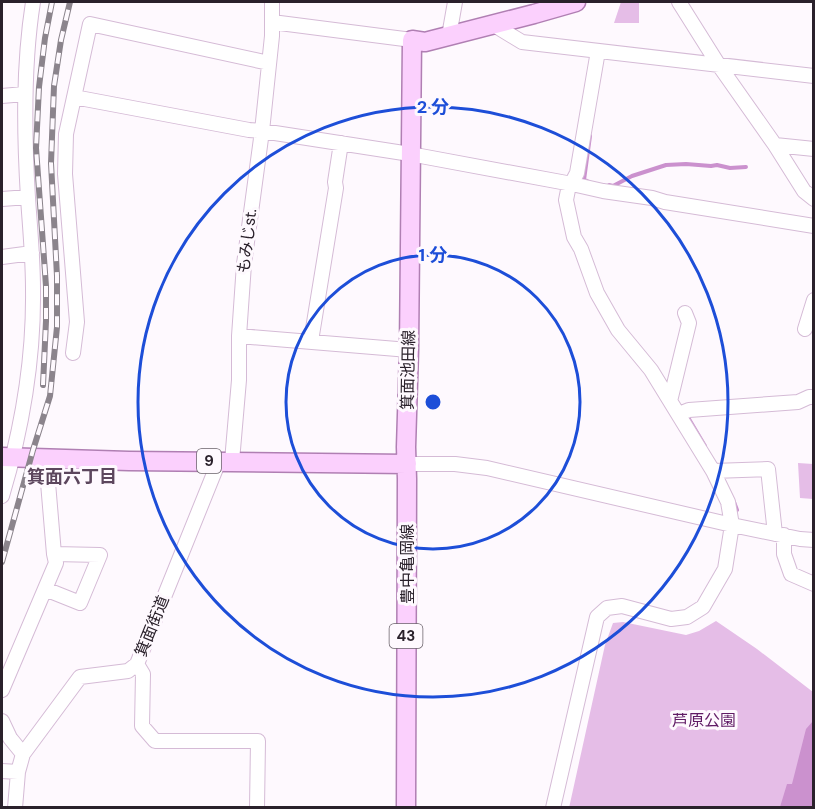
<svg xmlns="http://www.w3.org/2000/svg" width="815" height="809" font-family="'DM Sans','Noto Sans JP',sans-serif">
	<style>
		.green { fill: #e5bde7 }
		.water { fill: #cb91ce }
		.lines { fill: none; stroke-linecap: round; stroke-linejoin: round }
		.stream { stroke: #cb91ce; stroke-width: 4 }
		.minor-casing { stroke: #d5bbd6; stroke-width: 16 }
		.major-casing { stroke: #b07fb3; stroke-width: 21 }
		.minor { stroke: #fff; stroke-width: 14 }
		.major { stroke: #fbd0fd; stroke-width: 18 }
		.rail-casing { stroke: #8b848c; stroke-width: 6 }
		.rail { stroke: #fef9fe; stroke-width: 4; stroke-dasharray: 11; stroke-linecap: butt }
		.ring { fill: none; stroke: #1d4ed8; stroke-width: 3 }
		.labels { text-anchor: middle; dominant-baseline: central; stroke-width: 6; stroke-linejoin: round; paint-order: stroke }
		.shield { fill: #fef9fe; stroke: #6a626a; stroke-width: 1.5 }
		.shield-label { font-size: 15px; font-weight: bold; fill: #2a212b }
		.street-label { font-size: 16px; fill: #2a212b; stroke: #fef9fe }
		.park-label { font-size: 16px; fill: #601b65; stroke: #fef9fe }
		.neighbourhood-label { font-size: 18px; font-weight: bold; fill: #5c465d; stroke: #fef9fe }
		.centre { fill: #1d4ed8; stroke: #fef9fe; stroke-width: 3 }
		.ring-label { font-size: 18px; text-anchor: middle; font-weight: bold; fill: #1d4ed8; stroke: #fef9fe; stroke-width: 6; stroke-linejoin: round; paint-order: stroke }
	</style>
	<rect width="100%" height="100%" fill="#fef9fe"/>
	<path class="green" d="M 621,2 L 639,2 L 639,23 L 614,23 Z
		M 798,463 L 813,464 L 813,499 L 800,498 Z
		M 716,621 L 757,649 L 813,692 L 813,807 L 569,808 L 605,645 L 613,623 L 623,622 L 686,635 L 699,631 Z"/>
	<path class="water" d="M 813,721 L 813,807 L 780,807 L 787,784 L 792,784 L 806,729 Z"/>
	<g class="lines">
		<path class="stream" d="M 587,181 L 584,180 L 590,136
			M 609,185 L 613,186 L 632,176 L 666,165 L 686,164 L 711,166 L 717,165 L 730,168 L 746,167
			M 689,419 L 705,446
			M 734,502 L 737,510"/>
		<defs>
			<path id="minor" d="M 679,2 L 718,64 L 775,145 L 804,191 L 814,199
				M 272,22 L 412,40
				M 494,25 L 522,42 L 814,76
				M 449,36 L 455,2
				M 598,51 L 577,173 L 568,190 L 566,200 L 574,237 L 581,249 L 597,293 L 618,330 L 651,370 L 713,471 L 728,502 L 732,525 L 800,539 L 814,540
				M 2,96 L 24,94
				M 74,97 L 249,130 L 262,131 L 410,154 L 572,184 L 603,191 L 652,198 L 665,202 L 814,226
				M 775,145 L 814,149
				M 2,199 L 28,197
				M 2,257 L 32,253
				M 805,329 L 814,300
				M 239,336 L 409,350
				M 311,341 L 336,188 L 335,182 L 341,143
				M 73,353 L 77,322 L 65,174 L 66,134 L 90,24 L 269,63
				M 670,401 L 689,323 L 685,313
				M 679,414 L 689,410 L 798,402 L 809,397 L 814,397
				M 232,461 L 239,380 L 239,336 L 244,264 L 262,131 L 272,36 L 272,2
				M 407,464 L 455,464 L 487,468 L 732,525 L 725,569 L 703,607 L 687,617 L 671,619 L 622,606 L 607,608 L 597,617 L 553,808
				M 713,471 L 768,469 L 775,534
				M 2,496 C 22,429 34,359 33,289 C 33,258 30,228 28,198 C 24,132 23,66 33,2
				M 784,535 L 784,554 L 791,574 L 814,584
				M 45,589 L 80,603 L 100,555 L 54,554
				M 137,664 L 143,674 L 142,726 L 155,741 L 258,741 L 257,808
				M 2,690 L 56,563 L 54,554 L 46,459
				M 2,721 L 10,738 L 23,754
				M 2,771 L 18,772
				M 15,808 L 18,772 L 23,754 L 80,677 L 128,671 L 137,664 L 219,461"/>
			<path id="major" d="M 2,457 L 129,461 L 407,464
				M 406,808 L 407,479 L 406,447 L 409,350 L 412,40 L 425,42 L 534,14 L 576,2"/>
		</defs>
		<use href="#minor" class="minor-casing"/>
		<use href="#major" class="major-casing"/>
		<use href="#minor" class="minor"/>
		<use href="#major" class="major"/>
		<defs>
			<path id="rail" d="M 43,385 L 46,321 L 46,286 L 36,148 L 39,87 L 45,38 L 52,2
				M 2,562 L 33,450 L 50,396 L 57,327 L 57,276 L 51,163 L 54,86 L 61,40 L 70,2"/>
		</defs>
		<use href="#rail" class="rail-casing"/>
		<use href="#rail" class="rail"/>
	</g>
	<g class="ring">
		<circle cx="433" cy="402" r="147"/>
		<circle cx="433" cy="402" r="295"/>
	</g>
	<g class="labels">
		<g class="shield">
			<rect x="197" y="449" width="24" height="24" rx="4.5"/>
			<rect x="389.5" y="624" width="33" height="24" rx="4.5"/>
		</g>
		<g class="shield-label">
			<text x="209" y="461">9</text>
			<text x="406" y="636">43</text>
		</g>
		<g class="street-label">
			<text transform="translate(247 241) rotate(-83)">もみじst.</text>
			<text transform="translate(408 370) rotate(-89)">箕面池田線</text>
			<text transform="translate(407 564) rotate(-90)">豊中亀岡線</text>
			<text transform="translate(152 626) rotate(-68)">箕面街道</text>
		</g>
		<g class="park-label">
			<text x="704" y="720">芦原公園</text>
		</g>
		<g class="neighbourhood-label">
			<text x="72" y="477">箕面六丁目</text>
		</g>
	</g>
	<circle cx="433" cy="402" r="9" class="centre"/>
	<g class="ring-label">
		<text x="433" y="113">2 分</text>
		<text x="433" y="261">1 分</text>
	</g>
	<rect width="815" height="809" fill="none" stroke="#2a212b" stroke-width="6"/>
</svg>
